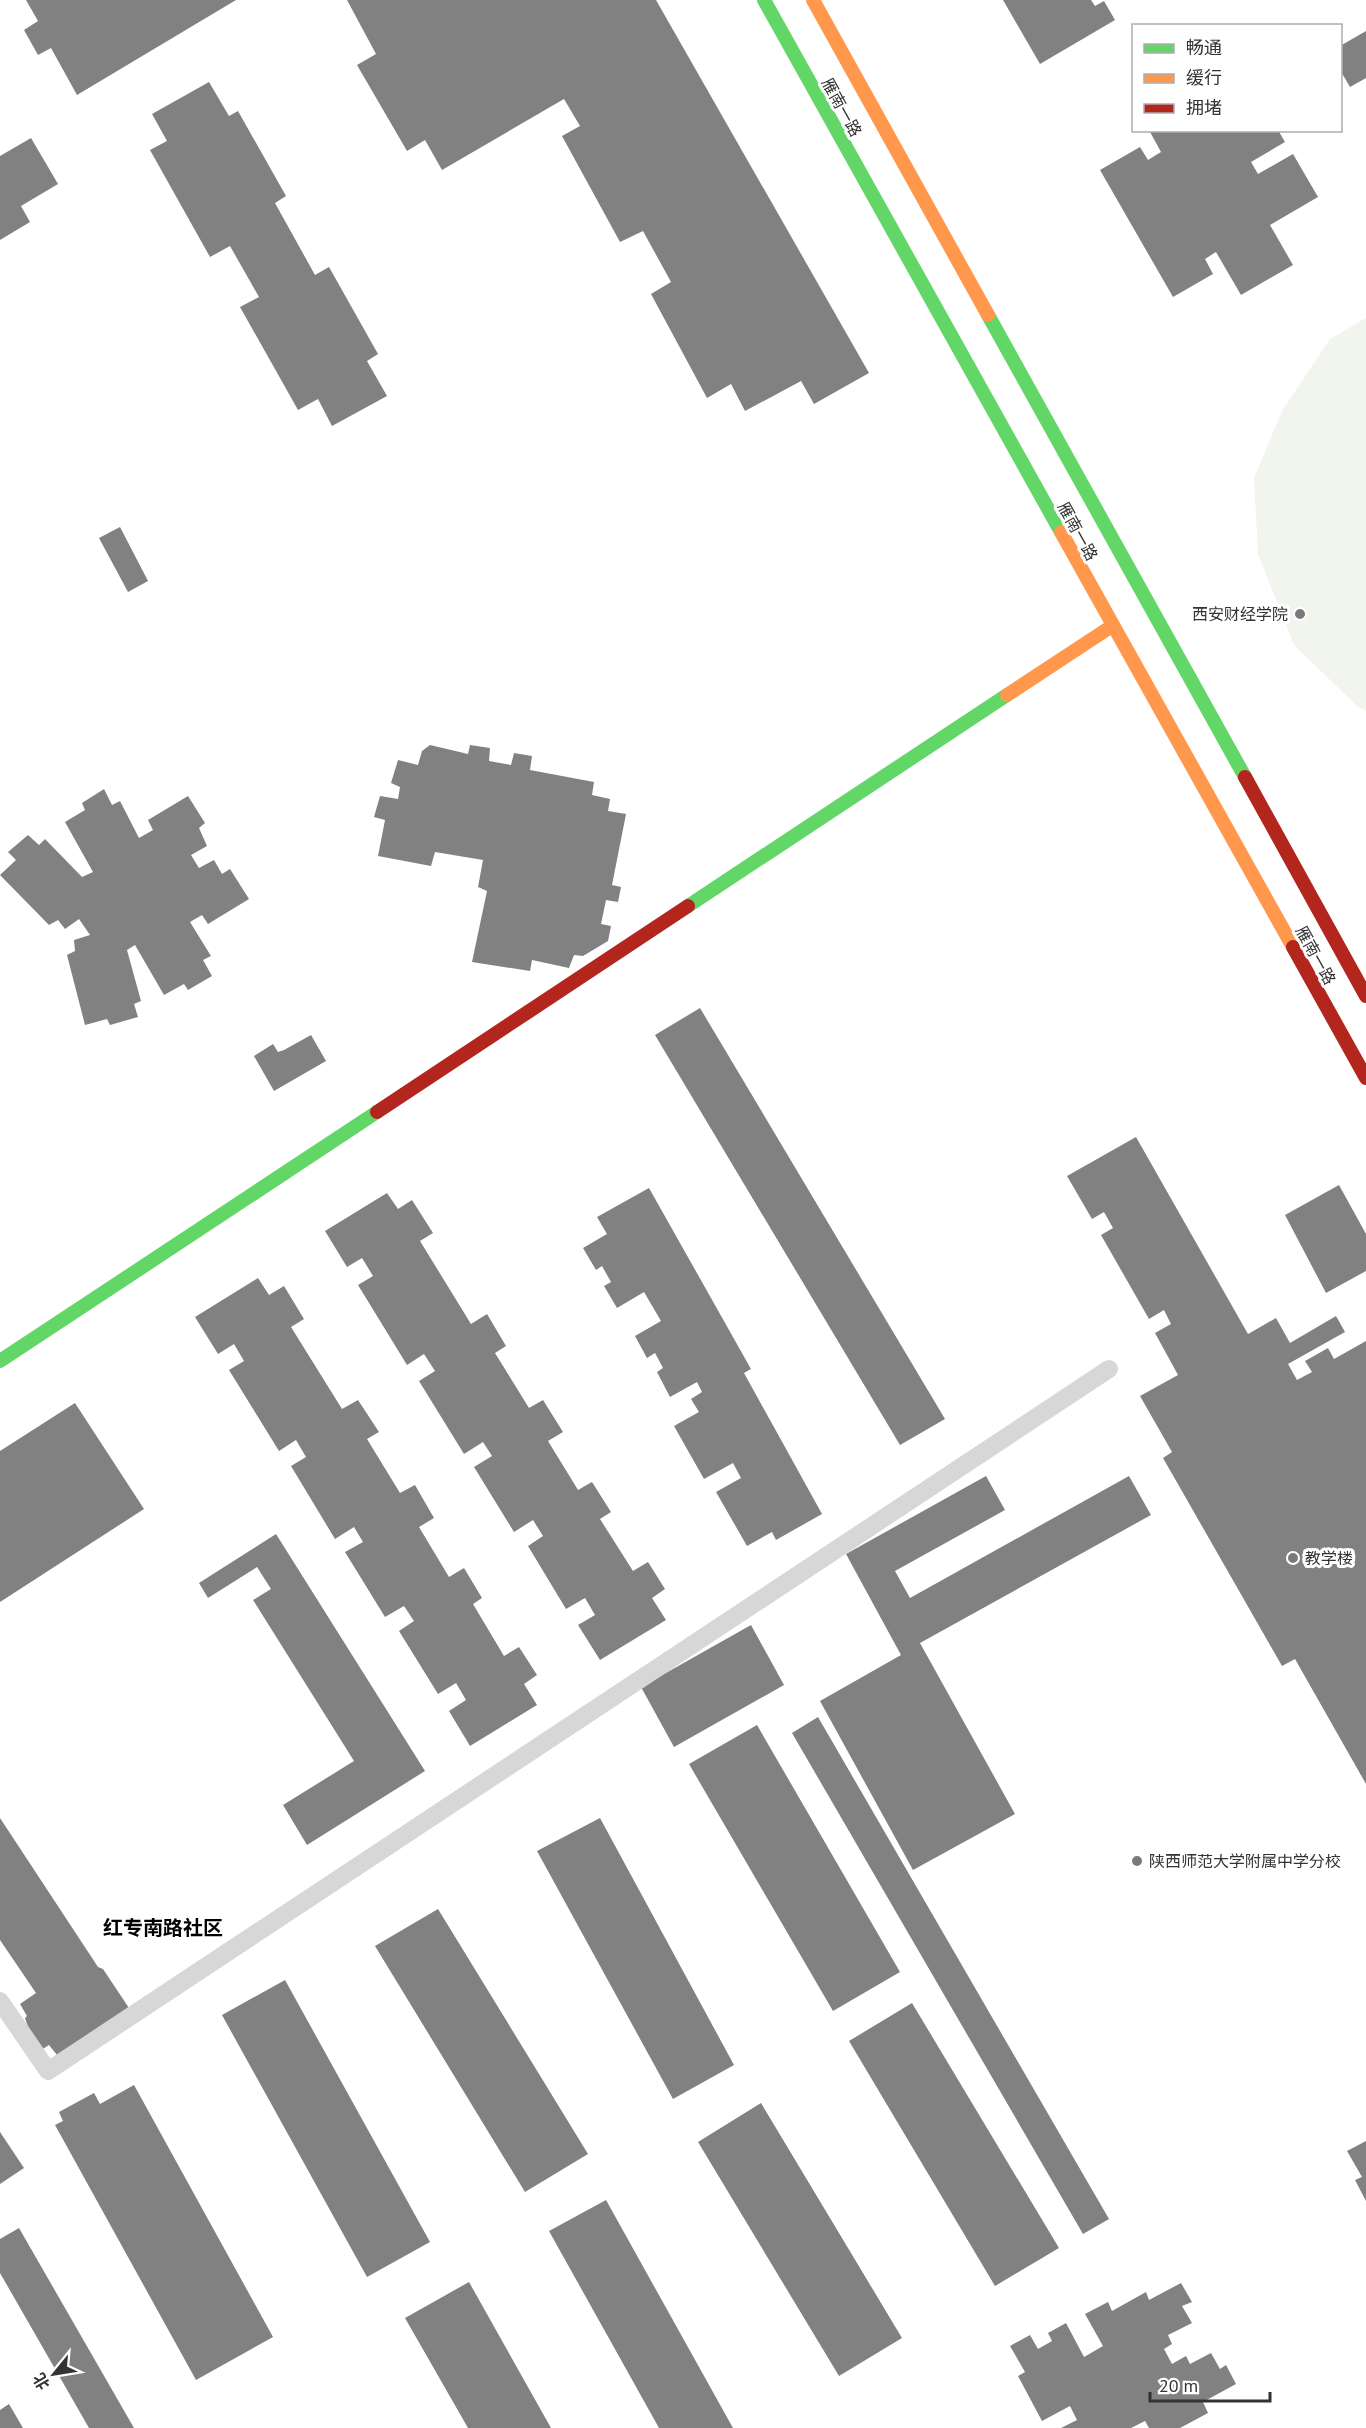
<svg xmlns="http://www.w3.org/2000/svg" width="1366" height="2428" font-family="'PT Sans','Noto Sans SC',sans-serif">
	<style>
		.green { fill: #f1f5ed }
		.building { fill: #818181 }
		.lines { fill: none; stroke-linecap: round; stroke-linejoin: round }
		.lane { stroke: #d7d7d7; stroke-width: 18 }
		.fast { stroke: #63d668; stroke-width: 14 }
		.slow { stroke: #ff974d; stroke-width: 14 }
		.jam { stroke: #b3261e; stroke-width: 14 }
		.poi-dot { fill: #7a7a7a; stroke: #fff; stroke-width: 2 }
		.labels { text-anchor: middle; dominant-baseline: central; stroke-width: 6; stroke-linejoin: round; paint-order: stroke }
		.street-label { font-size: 16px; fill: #333; stroke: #fff }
		.poi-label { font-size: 16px; fill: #333; stroke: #fff; text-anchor: start }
		.quarter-label { font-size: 20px; font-weight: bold; fill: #000; stroke: #fff }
	</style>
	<rect width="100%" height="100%" fill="#fff"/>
	<path class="green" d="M 1366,318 L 1366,711 L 1358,707 L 1294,645 L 1258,554 L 1254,478 L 1282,411 L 1330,339 Z"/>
	<path class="building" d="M 26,0 L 236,0 L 77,95 L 51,48 L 38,55 L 24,30 L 38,21 Z
		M 347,0 L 656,0 L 869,373 L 814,404 L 801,381 L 745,411 L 731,384 L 707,398 L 651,294 L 671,282 L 643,231 L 620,242 L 562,136 L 580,126 L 564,99 L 442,170 L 425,140 L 407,151 L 357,65 L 376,54 Z
		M 1003,0 L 1091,0 L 1095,6 L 1104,1 L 1115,20 L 1040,64 Z
		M 1366,31 L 1366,78 L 1350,87 L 1340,70 L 1340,46 Z
		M 209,82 L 229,116 L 238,111 L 286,196 L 275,203 L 315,275 L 329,267 L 378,354 L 367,361 L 387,396 L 332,426 L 318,399 L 298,410 L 240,307 L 259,297 L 230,246 L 210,257 L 150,150 L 167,141 L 152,114 Z
		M 1149,130 L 1278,130 L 1285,142 L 1251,162 L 1258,174 L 1293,154 L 1318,197 L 1270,225 L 1293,265 L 1241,295 L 1216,252 L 1205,259 L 1213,274 L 1173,297 L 1100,170 L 1140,147 L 1148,160 L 1161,152 Z
		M 31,138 L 58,184 L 21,206 L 30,222 L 0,240 L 0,156 Z
		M 120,527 L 148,581 L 128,592 L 99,538 Z
		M 430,745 L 468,754 L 470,745 L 490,748 L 489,761 L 511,765 L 514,753 L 532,756 L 530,770 L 594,782 L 592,795 L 610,799 L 608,811 L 626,814 L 612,885 L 621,887 L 618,902 L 606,900 L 601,924 L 611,926 L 608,941 L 583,956 L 574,955 L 569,968 L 532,960 L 530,971 L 472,962 L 487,891 L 478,887 L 483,860 L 435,852 L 431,866 L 378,856 L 385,820 L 374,817 L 380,796 L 398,799 L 400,787 L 391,783 L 398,760 L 418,765 L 422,751 Z
		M 104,789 L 112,805 L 120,801 L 139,838 L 153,830 L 148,820 L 188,796 L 205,823 L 199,828 L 207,846 L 191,855 L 199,868 L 214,860 L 222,874 L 230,869 L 249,899 L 208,924 L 202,915 L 190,922 L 211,956 L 203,960 L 212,976 L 188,990 L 184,984 L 164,995 L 135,945 L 127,950 L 141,1001 L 134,1004 L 138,1017 L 110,1025 L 107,1019 L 85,1025 L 67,955 L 75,951 L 74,940 L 90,935 L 79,919 L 65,929 L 58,920 L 49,925 L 0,875 L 16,860 L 8,852 L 28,835 L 39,845 L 45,839 L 82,877 L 93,872 L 65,822 L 85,810 L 82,803 Z
		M 700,1008 L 945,1419 L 900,1445 L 655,1035 Z
		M 311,1035 L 326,1061 L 274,1091 L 254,1056 L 273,1044 L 278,1052 L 284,1050 Z
		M 1136,1137 L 1248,1334 L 1276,1318 L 1290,1343 L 1336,1316 L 1345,1332 L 1288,1364 L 1297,1380 L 1312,1372 L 1305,1361 L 1328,1348 L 1334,1359 L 1366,1341 L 1366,1784 L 1295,1659 L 1282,1666 L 1163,1458 L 1172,1452 L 1140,1396 L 1178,1375 L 1155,1333 L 1171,1324 L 1164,1310 L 1149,1319 L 1101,1235 L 1113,1228 L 1104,1212 L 1092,1219 L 1067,1176 Z
		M 1339,1185 L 1366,1234 L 1366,1271 L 1326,1293 L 1285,1215 Z
		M 649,1188 L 751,1369 L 744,1373 L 822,1514 L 776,1540 L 772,1532 L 747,1546 L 716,1492 L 741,1478 L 733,1463 L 704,1479 L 674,1426 L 699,1412 L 691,1399 L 702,1392 L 697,1382 L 670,1397 L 657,1372 L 663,1368 L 655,1353 L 647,1358 L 635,1336 L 661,1321 L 644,1292 L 617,1308 L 604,1286 L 611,1282 L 602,1266 L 596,1270 L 583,1248 L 607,1234 L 597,1217 Z
		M 387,1193 L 398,1209 L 412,1200 L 433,1233 L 420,1241 L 471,1324 L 487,1314 L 506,1346 L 495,1353 L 529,1408 L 543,1400 L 563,1432 L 548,1441 L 578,1490 L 592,1482 L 611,1512 L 600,1519 L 633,1571 L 648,1562 L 665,1589 L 652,1598 L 666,1620 L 600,1660 L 578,1625 L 595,1615 L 585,1598 L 566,1609 L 528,1546 L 543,1536 L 533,1520 L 514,1532 L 474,1467 L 492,1456 L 483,1442 L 464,1454 L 419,1381 L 435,1371 L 424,1354 L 407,1365 L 358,1285 L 373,1276 L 362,1258 L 347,1267 L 325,1231 Z
		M 258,1278 L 269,1295 L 284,1286 L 304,1319 L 291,1327 L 342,1409 L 358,1400 L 379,1432 L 367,1439 L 400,1493 L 415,1485 L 434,1518 L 419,1527 L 449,1577 L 464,1568 L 482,1598 L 473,1604 L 504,1656 L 519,1647 L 537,1675 L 524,1684 L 537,1705 L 470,1746 L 449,1711 L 466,1700 L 456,1683 L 438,1694 L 399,1631 L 414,1621 L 404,1606 L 385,1617 L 345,1552 L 363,1542 L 354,1527 L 335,1539 L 291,1466 L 306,1457 L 296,1440 L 279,1451 L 229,1370 L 244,1361 L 234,1344 L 218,1354 L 195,1317 Z
		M 75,1403 L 144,1509 L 0,1602 L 0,1451 Z
		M 986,1476 L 1005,1510 L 895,1571 L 910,1598 L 1129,1476 L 1151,1515 L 920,1643 L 1015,1814 L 913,1870 L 820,1701 L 901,1655 L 846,1554 Z
		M 276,1534 L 425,1771 L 307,1845 L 283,1805 L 354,1761 L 253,1600 L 271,1589 L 257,1567 L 208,1598 L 199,1583 Z
		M 751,1625 L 784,1685 L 674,1747 L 641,1687 Z
		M 818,1717 L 1109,2219 L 1083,2234 L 792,1733 Z
		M 757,1725 L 900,1972 L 833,2011 L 689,1764 Z
		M 0,1818 L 98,1967 L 103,1969 L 129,2008 L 57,2055 L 49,2045 L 38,2052 L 36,2050 L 25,2018 L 27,2016 L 20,2004 L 36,1993 L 0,1940 Z
		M 600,1818 L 734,2065 L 673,2099 L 537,1851 Z
		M 438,1909 L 588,2154 L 525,2192 L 375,1946 Z
		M 285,1980 L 430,2242 L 367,2277 L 222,2015 Z
		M 912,2003 L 1059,2248 L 995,2286 L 849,2041 Z
		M 134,2085 L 273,2337 L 196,2380 L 55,2125 L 63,2121 L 59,2112 L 94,2093 L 100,2104 Z
		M 761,2103 L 902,2338 L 839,2376 L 698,2142 Z
		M 0,2132 L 24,2168 L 0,2184 Z
		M 1366,2141 L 1366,2201 L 1355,2180 L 1362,2177 L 1347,2151 Z
		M 606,2200 L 733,2428 L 659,2428 L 549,2231 Z
		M 19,2228 L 134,2428 L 89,2428 L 0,2273 L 0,2239 Z
		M 469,2282 L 551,2428 L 468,2428 L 405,2318 Z
		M 1181,2283 L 1192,2302 L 1182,2306 L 1192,2323 L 1168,2335 L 1172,2344 L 1164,2349 L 1172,2364 L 1186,2356 L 1190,2364 L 1211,2353 L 1220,2369 L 1226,2365 L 1236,2384 L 1203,2402 L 1208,2413 L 1180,2428 L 1149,2428 L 1145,2421 L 1131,2428 L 1061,2428 L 1077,2420 L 1070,2406 L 1042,2421 L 1018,2376 L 1025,2372 L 1010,2346 L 1030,2335 L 1038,2349 L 1052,2341 L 1048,2333 L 1066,2323 L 1084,2357 L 1103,2346 L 1085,2314 L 1108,2302 L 1112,2311 L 1146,2292 L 1149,2300 Z
		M 9,2404 L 23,2428 L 0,2428 L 0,2410 Z"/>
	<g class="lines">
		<path class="lane" d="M 0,2001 L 48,2071 L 1109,1369"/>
		<path class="fast" d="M 764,0 L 1061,532
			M 988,315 L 1245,777
			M 688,906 L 1007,695
			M 0,1361 L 377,1112"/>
		<path class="slow" d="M 813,0 L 988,315
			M 1061,532 L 1293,947
			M 1007,695 L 1112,626"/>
		<path class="jam" d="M 1245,777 L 1366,996
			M 1293,947 L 1366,1078
			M 377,1112 L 688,906"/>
	</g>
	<g class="poi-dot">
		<circle cx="1300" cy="614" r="6"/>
		<circle cx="1293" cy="1558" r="6"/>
		<circle cx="1137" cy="1861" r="6"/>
	</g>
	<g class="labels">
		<g class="street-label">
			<text transform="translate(842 107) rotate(61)">雁南一路</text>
			<text transform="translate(1078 531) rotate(61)">雁南一路</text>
			<text transform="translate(1316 955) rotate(61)">雁南一路</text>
		</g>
		<g class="poi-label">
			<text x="1288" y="614" text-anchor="end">西安财经学院</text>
			<text x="1305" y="1558">教学楼</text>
			<text x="1149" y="1861">陕西师范大学附属中学分校</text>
		</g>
		<g class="quarter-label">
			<text x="163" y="1928">红专南路社区</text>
		</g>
	</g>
	<rect x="1132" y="24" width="210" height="108" fill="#ffffff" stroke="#adadad" stroke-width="1.5"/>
	<rect x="1144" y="44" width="30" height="9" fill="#63d668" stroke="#adadad" stroke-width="1.5"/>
	<text x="1186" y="54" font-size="18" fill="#333333">畅通</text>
	<rect x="1144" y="74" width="30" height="9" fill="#ff974d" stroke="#adadad" stroke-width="1.5"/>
	<text x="1186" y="84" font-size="18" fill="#333333">缓行</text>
	<rect x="1144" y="104" width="30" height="9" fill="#b3261e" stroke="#adadad" stroke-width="1.5"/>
	<text x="1186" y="114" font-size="18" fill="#333333">拥堵</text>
	<g transform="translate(54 2374) rotate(240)" stroke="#ffffff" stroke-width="4.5" paint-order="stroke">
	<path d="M0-4.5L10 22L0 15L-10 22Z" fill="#333333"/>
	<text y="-9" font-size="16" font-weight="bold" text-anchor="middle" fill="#333333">北</text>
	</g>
	<path d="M1150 2392v9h120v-9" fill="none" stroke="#333333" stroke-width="3"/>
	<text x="1159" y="2392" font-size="18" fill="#333333" stroke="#ffffff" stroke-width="4.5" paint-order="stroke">20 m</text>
</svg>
